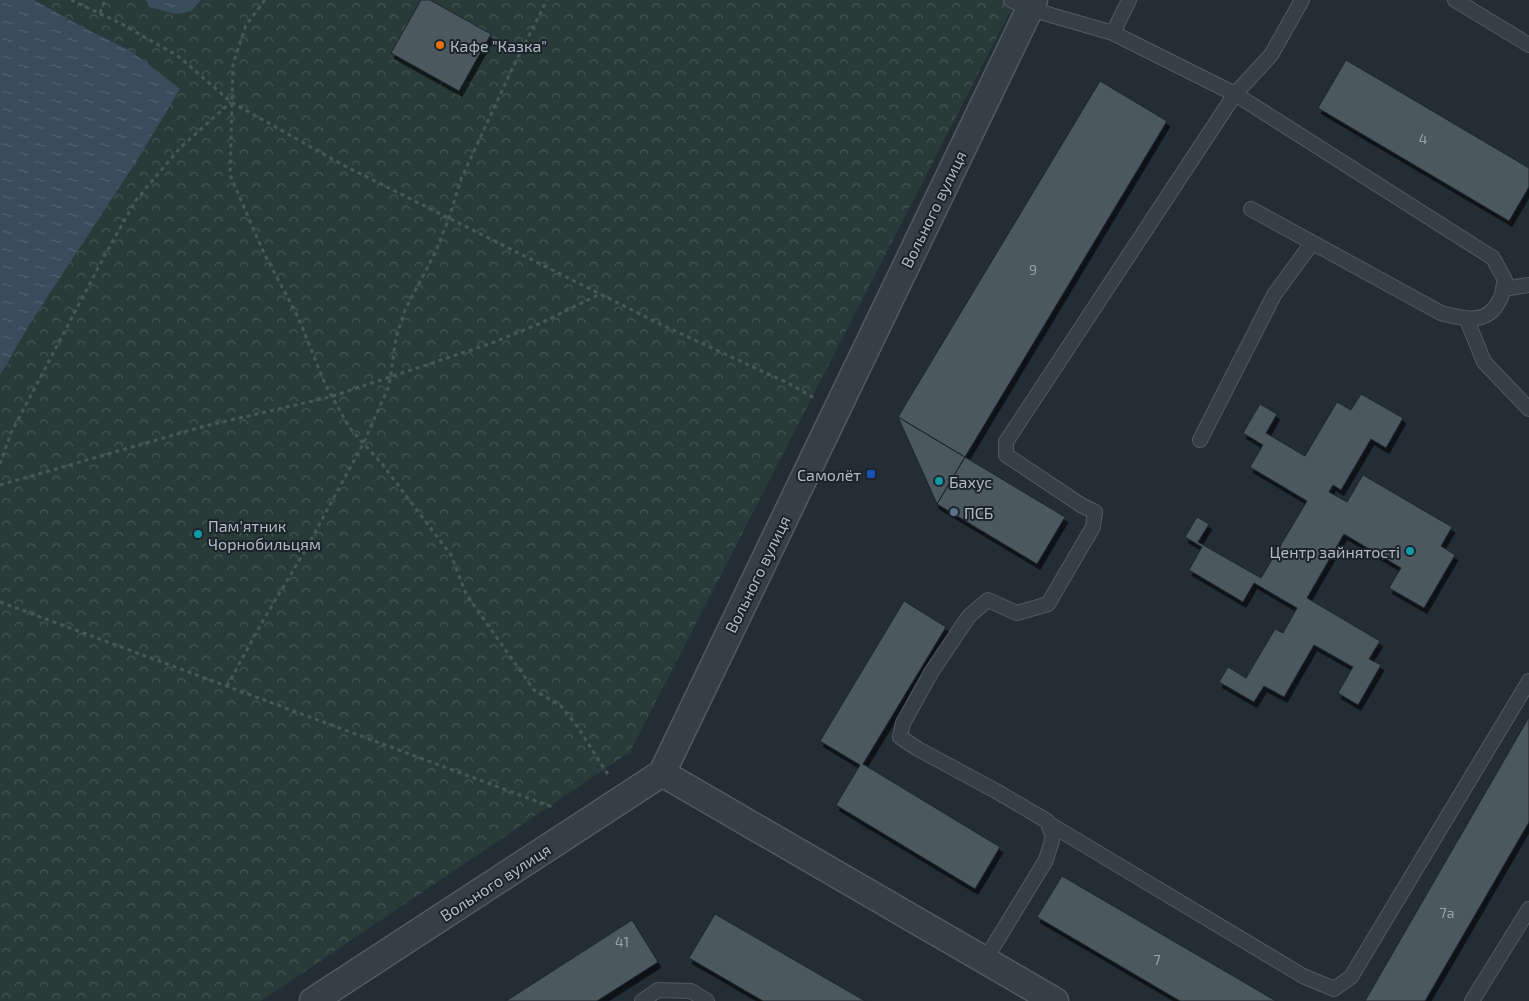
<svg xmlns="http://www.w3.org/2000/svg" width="1529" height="1001" font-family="'Exo 2',sans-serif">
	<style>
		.park { fill: url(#park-crowns) }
		.water { fill: url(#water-ripples) }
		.building { fill: #4c5861; stroke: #1e262d; filter: url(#shadow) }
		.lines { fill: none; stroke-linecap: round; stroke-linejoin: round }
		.service-casing { stroke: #515a61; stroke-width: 16 }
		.minor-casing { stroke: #515a61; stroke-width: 29 }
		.path { stroke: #475857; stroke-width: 3; stroke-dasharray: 4 4; stroke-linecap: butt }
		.service { stroke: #373f46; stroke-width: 14 }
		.minor { stroke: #373f46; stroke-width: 26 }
		.food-dot { fill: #e8710a; stroke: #1c242b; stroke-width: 2 }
		.transit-dot { fill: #1a4fb4; stroke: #1c242b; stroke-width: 2 }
		.culture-dot { fill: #0f9aa8; stroke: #1c242b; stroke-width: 2 }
		.service-dot { fill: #5c6f8a; stroke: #1c242b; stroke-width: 2 }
		.labels { text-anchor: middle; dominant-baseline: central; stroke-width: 4; stroke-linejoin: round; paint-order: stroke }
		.number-label { font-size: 14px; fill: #98a2aa }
		.poi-label { font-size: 16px; fill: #b1bac3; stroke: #1c242b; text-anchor: start }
		.street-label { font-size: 16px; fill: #b1bac3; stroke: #1c242b }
	</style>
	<defs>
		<pattern id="park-crowns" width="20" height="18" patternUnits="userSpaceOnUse" patternTransform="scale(1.25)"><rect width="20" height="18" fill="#283b39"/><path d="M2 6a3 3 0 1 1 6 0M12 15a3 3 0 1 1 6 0" fill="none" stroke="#455554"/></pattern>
		<pattern id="water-ripples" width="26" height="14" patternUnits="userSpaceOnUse" patternTransform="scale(1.25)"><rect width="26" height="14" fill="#394c5b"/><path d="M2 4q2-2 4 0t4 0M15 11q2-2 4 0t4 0" fill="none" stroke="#536471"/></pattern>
		<filter id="shadow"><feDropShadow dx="3" dy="5.5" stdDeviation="0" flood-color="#0009"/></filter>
	</defs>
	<rect width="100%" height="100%" fill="#232d36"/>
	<path class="park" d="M 0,0 L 1016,0 L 630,752 L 261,1001 L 0,1001 Z"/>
	<path class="water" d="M 0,0 L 34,0 L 82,27 L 131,51 L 180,89 L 136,162 L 31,322 L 0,375 Z
		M 146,0 L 201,0 L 191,11 L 176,14 L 149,7 Z"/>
	<path class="building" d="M 421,0 L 430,0 L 491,34 L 459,91 L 391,53 Z
		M 1346,60 L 1529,168 L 1529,187 L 1509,221 L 1318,108 Z
		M 1100,81 L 1167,121 L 965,457 L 898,417 Z
		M 1361,394 L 1403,418 L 1386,448 L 1371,439 L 1341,490 L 1333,485 L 1329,492 L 1347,502 L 1363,475 L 1452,527 L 1441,546 L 1455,555 L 1424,608 L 1389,588 L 1401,568 L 1344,534 L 1307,598 L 1380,641 L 1369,659 L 1381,665 L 1358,705 L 1338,693 L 1353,667 L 1314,645 L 1284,697 L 1264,686 L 1254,702 L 1219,682 L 1228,667 L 1246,678 L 1275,629 L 1283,633 L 1297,608 L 1254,583 L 1243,602 L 1189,570 L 1202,547 L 1185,537 L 1197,517 L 1209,524 L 1198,542 L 1261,578 L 1307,501 L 1250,467 L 1263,445 L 1243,433 L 1260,404 L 1277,414 L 1266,433 L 1305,456 L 1337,402 L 1351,410 Z
		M 898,417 L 965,457 L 937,504 Z
		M 965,457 L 1065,517 L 1037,564 L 937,504 Z
		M 904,601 L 946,627 L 863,764 L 1000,847 L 975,889 L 836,805 L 860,765 L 820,741 Z
		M 1529,717 L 1529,822 L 1425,1001 L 1365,1001 Z
		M 1062,876 L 1276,1001 L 1180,1001 L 1037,917 Z
		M 715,914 L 865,1001 L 763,1001 L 689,958 Z
		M 632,920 L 658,962 L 597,1001 L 506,1001 Z"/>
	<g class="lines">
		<defs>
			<path id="service" d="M 1455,0 L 1529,45
				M 1113,33 L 1129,0
				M 1251,209 L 1441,313 C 1464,319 1488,326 1500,299 C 1503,294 1503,286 1505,280 L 1493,258 L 1235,94 L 1271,55 L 1302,0
				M 1503,289 L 1529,285
				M 1467,320 L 1484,362 L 1529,409
				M 1200,440 L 1274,295 L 1312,243
				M 1048,823 L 1303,976 L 1334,989 L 1351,977 L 1529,681
				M 985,960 L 1046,860 L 1053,837 L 1047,821 L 996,791 L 918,749 L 900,737 L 903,723 L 932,671 L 969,616 L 988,600 L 1017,613 L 1048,604 L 1093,527 L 1095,512 L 1081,505 L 1006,455 L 1006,442 L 1235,94 L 1113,33 L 1030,9 L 1011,0
				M 642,1001 L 658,990 L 691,991 L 707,1001
				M 1472,1001 L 1529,909"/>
			<path id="minor" d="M 662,773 L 1055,1001
				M 313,1001 L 662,773 L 1034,0"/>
		</defs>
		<use href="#service" class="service-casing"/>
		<use href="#minor" class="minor-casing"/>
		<path class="path" d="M 71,0 L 120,23 L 178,56 L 231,102 L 343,165 L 660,324 L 790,384 L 814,398
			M 265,0 L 246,25 L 233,64 L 230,175 L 263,251 L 298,317 L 325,384 L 349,427 L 382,464 L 451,555 L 466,594 L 534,690 L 561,706 L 577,726 L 609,776
			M 100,13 L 105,0
			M 0,464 L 11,433 L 106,253 L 136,200 L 180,148 L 231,102
			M 0,485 L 205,426 L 330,397 L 492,343 L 541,323 L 600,294
			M 0,602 L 555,808
			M 227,686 L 261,624 L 306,549 L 364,442 L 389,386 L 396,338 L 405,310 L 435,253 L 449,218 L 461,179 L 513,67 L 547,0"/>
		<use href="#service" class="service"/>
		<use href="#minor" class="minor"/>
	</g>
	<circle class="food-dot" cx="440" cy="45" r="5"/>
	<rect class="transit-dot" x="866" y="469" width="10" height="10" rx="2.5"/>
	<g class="culture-dot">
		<circle cx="939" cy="481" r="5"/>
		<circle cx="198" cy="534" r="5"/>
		<circle cx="1410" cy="551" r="5"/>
	</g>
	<circle class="service-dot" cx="954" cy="512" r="5"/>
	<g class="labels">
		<g class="number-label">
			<text x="1423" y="138">4</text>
			<text x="1033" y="269">9</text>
			<text x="1447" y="912">7а</text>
			<text x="622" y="941">41</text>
			<text x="1157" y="959">7</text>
		</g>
		<g class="poi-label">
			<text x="450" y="45">Кафе "Казка"</text>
			<text x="861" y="474" text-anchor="end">Самолёт</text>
			<text x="949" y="481">Бахус</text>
			<text x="964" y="512">ПСБ</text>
			<text x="208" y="525">Пам'ятник<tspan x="208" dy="18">Чорнобильцям</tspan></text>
			<text x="1400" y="551" text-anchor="end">Центр зайнятості</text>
		</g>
		<g class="street-label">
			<text transform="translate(933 209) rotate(-64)">Вольного вулиця</text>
			<text transform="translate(757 574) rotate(-64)">Вольного вулиця</text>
			<text transform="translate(495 882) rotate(-33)">Вольного вулиця</text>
		</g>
	</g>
</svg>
